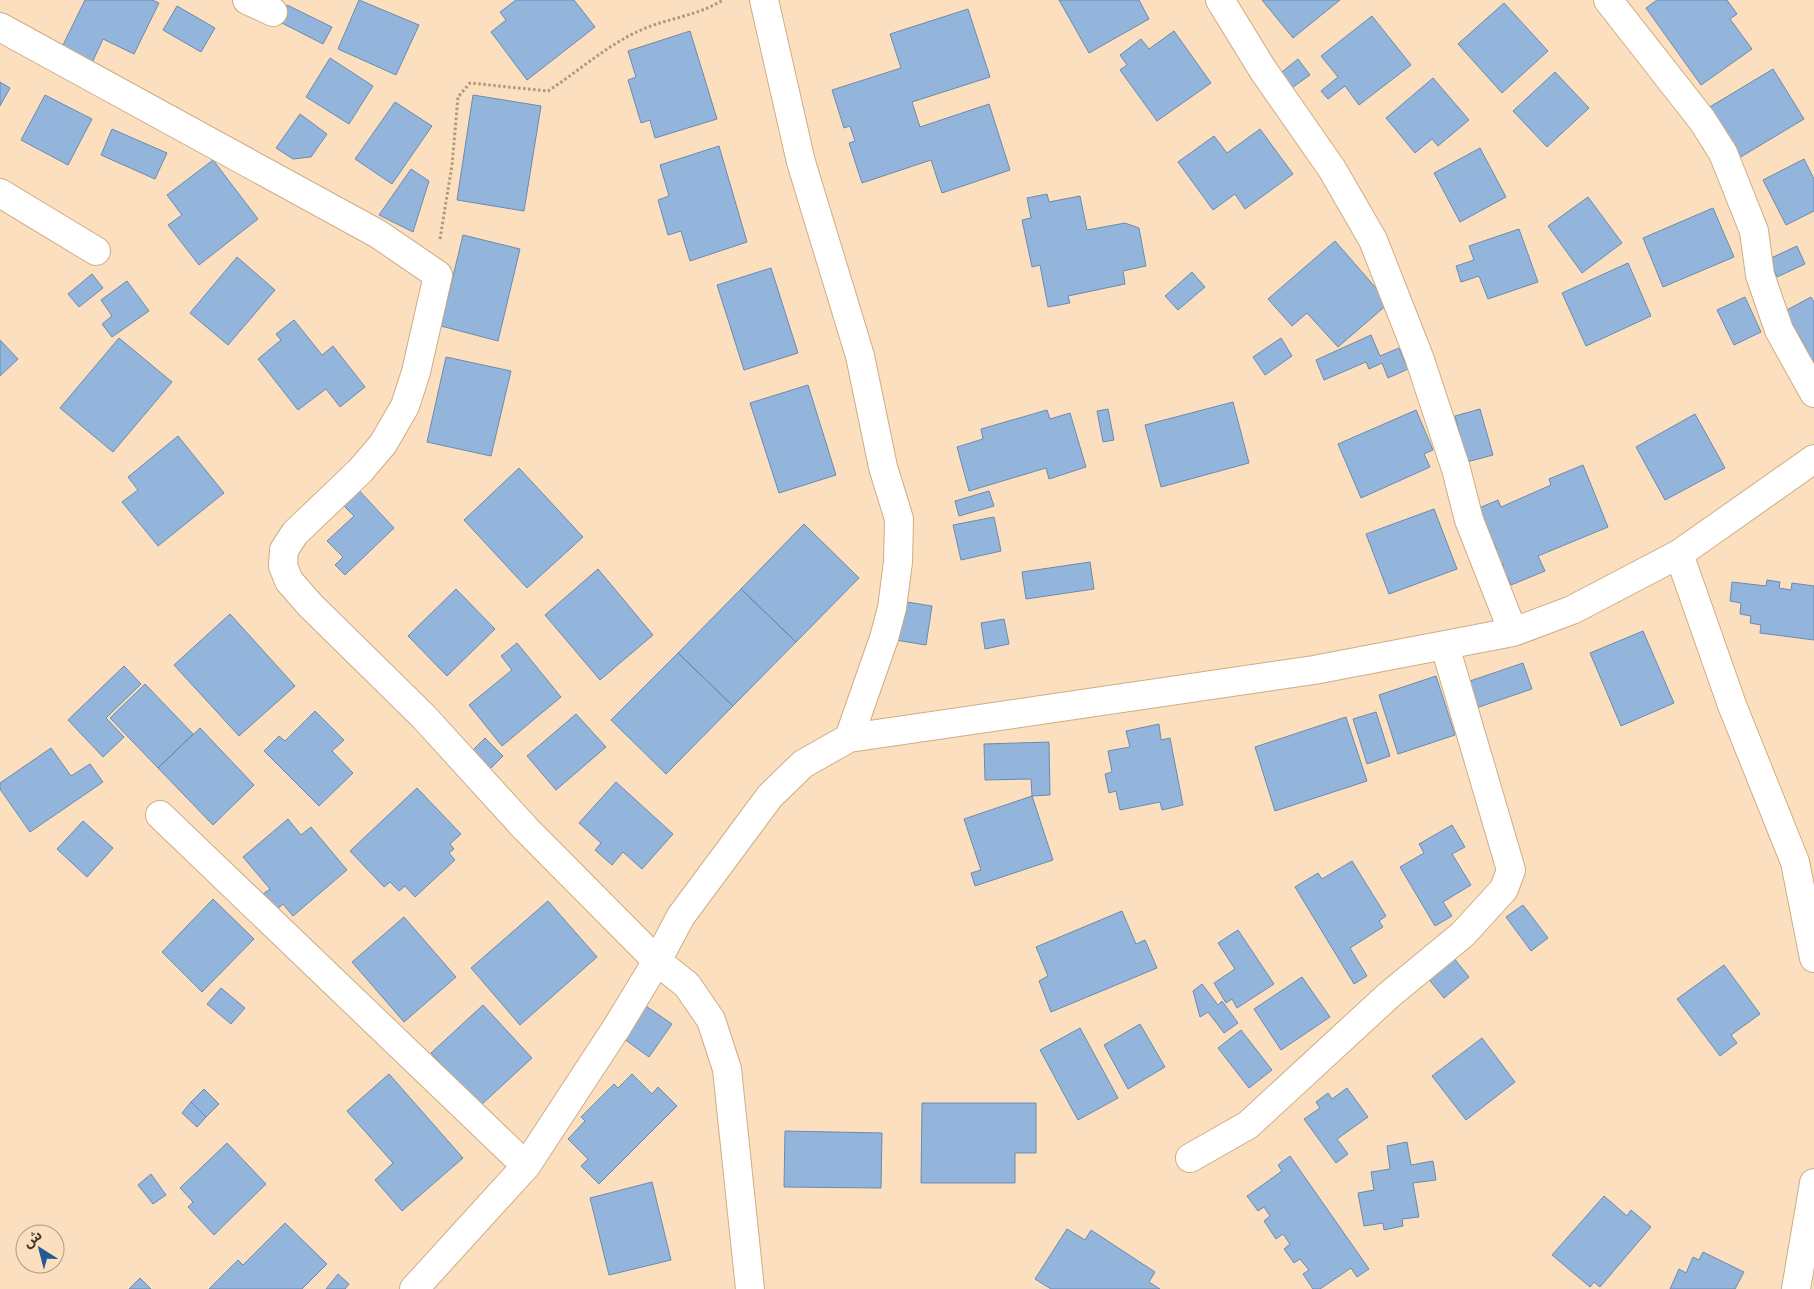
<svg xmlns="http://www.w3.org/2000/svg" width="1814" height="1289" font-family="'PT Sans','Noto Sans Arabic',sans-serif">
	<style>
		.building { fill: #93b5dc; stroke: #6a8bb0 }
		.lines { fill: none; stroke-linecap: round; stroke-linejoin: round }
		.minor-casing { stroke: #cfad85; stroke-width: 30 }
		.path { stroke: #ae987e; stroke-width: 3; stroke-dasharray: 2.5 2.5; stroke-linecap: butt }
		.minor { stroke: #fff; stroke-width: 28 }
	</style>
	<rect width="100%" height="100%" fill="#fcdfbe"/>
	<path class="building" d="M 85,0 L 152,0 L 159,3 L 134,54 L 103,39 L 92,63 L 61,49 Z
		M 359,0 L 419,25 L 396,75 L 338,49 Z
		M 516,0 L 574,0 L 595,27 L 527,80 L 491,32 L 506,20 L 500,12 Z
		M 1059,0 L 1139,0 L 1149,19 L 1089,53 Z
		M 1262,0 L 1340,0 L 1293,38 Z
		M 1657,0 L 1727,0 L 1737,14 L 1730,19 L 1752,49 L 1701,85 L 1646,8 Z
		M 1504,3 L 1548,51 L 1502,93 L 1458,44 Z
		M 287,5 L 332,27 L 323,44 L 278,21 Z
		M 177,6 L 215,28 L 201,52 L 163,30 Z
		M 968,9 L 990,77 L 912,102 L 920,127 L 989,104 L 1010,170 L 942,193 L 931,160 L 862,183 L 849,143 L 855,141 L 850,126 L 844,128 L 832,90 L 901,68 L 890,34 Z
		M 1372,16 L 1411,65 L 1359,105 L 1345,86 L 1328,99 L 1321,91 L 1338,77 L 1321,56 Z
		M 690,31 L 717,119 L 655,138 L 650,120 L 641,123 L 628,80 L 636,77 L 628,51 Z
		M 1174,31 L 1211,83 L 1157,121 L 1120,70 L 1127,65 L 1120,55 L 1141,39 L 1149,49 Z
		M 330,58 L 373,86 L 349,124 L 306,97 Z
		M 1298,59 L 1310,75 L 1289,90 L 1278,75 Z
		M 1773,69 L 1804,119 L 1739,158 L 1708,108 Z
		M 1555,72 L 1589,108 L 1547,147 L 1513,111 Z
		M 1433,78 L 1469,120 L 1438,146 L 1432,139 L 1415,153 L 1386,118 Z
		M 0,82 L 10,88 L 0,106 Z
		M 45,95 L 92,119 L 68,165 L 21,140 Z
		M 473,95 L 541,106 L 524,211 L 457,200 Z
		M 395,102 L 432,126 L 392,184 L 355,159 Z
		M 300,114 L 327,134 L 311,157 L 293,159 L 276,148 Z
		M 112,129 L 167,153 L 155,179 L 101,155 Z
		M 1260,129 L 1293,174 L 1245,209 L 1235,194 L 1213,210 L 1178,162 L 1214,136 L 1227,153 Z
		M 719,146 L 747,242 L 690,261 L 681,231 L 668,235 L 658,200 L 669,196 L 660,165 Z
		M 1480,148 L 1506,197 L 1460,222 L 1434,173 Z
		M 1804,159 L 1814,179 L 1814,211 L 1786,225 L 1763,180 Z
		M 213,160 L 258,219 L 199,265 L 168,225 L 182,215 L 167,195 Z
		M 411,169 L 429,181 L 413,232 L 379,215 Z
		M 1047,194 L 1049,202 L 1080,196 L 1087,230 L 1125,223 L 1139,228 L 1146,266 L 1123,271 L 1125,284 L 1068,296 L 1070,303 L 1048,307 L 1040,265 L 1032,267 L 1022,220 L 1031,218 L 1027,198 Z
		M 1588,197 L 1622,243 L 1582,273 L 1548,226 Z
		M 1713,208 L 1734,257 L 1663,287 L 1643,238 Z
		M 1519,229 L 1538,282 L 1488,299 L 1479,276 L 1461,282 L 1456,266 L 1474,260 L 1469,246 Z
		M 463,235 L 520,249 L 498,341 L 441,326 Z
		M 1335,241 L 1389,303 L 1338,347 L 1307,313 L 1292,326 L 1268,299 Z
		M 1797,246 L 1805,264 L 1777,277 L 1769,259 Z
		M 237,257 L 275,290 L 228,345 L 190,313 Z
		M 1628,263 L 1651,316 L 1586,346 L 1562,293 Z
		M 771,268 L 798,353 L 744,370 L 717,285 Z
		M 1192,272 L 1205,287 L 1178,310 L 1165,296 Z
		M 92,274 L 103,288 L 79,307 L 68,294 Z
		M 127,281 L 149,311 L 112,337 L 102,324 L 112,316 L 101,300 Z
		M 1745,297 L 1761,332 L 1734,345 L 1717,310 Z
		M 1811,297 L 1814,302 L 1814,363 L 1785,311 Z
		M 294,320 L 322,355 L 333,346 L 365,387 L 340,407 L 326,389 L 298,410 L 258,359 L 281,340 L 276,334 Z
		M 1371,335 L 1380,356 L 1399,348 L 1408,369 L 1388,378 L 1382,363 L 1369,369 L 1366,362 L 1324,380 L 1316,360 Z
		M 119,338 L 172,382 L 113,452 L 60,408 Z
		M 1281,338 L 1292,356 L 1265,375 L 1253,357 Z
		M 0,340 L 18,359 L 0,376 Z
		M 446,357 L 511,371 L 491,456 L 427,442 Z
		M 808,385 L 836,475 L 779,493 L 750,403 Z
		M 1233,402 L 1249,463 L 1161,487 L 1145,425 Z
		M 1108,409 L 1114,440 L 1103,442 L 1097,411 Z
		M 1480,409 L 1493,455 L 1467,462 L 1455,416 Z
		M 1047,410 L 1050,419 L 1070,413 L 1086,467 L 1049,479 L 1046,468 L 969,491 L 957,447 L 983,439 L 981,429 Z
		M 1416,410 L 1433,450 L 1424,454 L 1430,467 L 1361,498 L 1338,444 Z
		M 1695,414 L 1725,468 L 1665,500 L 1636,447 Z
		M 178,436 L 224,493 L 158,546 L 122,502 L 138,490 L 128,477 Z
		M 1583,465 L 1608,527 L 1538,556 L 1545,571 L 1511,585 L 1508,578 L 1502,581 L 1498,570 L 1504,567 L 1502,563 L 1495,565 L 1490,553 L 1497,550 L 1494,543 L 1491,544 L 1486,534 L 1490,533 L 1487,527 L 1482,530 L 1477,517 L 1482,514 L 1479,508 L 1498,500 L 1501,507 L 1551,485 L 1549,479 Z
		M 519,468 L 583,537 L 527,588 L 464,520 Z
		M 354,485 L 394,528 L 345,575 L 335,565 L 343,557 L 327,541 L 354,516 L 338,500 Z
		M 989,491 L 994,506 L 959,516 L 955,501 Z
		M 1434,509 L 1457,569 L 1389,594 L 1366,534 Z
		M 994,517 L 1001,551 L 961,560 L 953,525 Z
		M 804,524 L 859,578 L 796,642 L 741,589 Z
		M 1090,562 L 1094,589 L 1026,599 L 1022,572 Z
		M 598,569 L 653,635 L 600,680 L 545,615 Z
		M 1767,580 L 1780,582 L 1779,588 L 1791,590 L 1792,583 L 1814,586 L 1814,640 L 1760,633 L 1761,625 L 1750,623 L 1751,616 L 1740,614 L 1741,603 L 1730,601 L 1732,582 L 1766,586 Z
		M 456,589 L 495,629 L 447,676 L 408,636 Z
		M 741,589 L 796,642 L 733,706 L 678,653 Z
		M 901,601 L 932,606 L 926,645 L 895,640 Z
		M 230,614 L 295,686 L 239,736 L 174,665 Z
		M 1004,619 L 1009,644 L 985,649 L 981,623 Z
		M 1643,631 L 1674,703 L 1621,726 L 1590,653 Z
		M 517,643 L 561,697 L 502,746 L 469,705 L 512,670 L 501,656 Z
		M 678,653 L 733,706 L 666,774 L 611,720 Z
		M 1523,663 L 1532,689 L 1476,708 L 1467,682 Z
		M 124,666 L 141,684 L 106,718 L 124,737 L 103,757 L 68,720 Z
		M 1436,676 L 1455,735 L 1398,754 L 1379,695 Z
		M 145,684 L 193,734 L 158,768 L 110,718 Z
		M 315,711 L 344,740 L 332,751 L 353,773 L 319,806 L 264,751 L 279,736 L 285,741 Z
		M 1376,712 L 1390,756 L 1367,764 L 1353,719 Z
		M 576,714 L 606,747 L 556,790 L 527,756 Z
		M 1346,717 L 1367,781 L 1275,811 L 1255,747 Z
		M 1159,724 L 1161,740 L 1170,738 L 1183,805 L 1162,810 L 1160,802 L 1120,810 L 1116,791 L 1109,793 L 1105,774 L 1112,772 L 1108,751 L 1130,747 L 1126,731 Z
		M 200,728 L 254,785 L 213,825 L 158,768 Z
		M 485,738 L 503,756 L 485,774 L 467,756 Z
		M 1049,742 L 1050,795 L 1032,796 L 1031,779 L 985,780 L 984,744 Z
		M 51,748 L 71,776 L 90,764 L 103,782 L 30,832 L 0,789 L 0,783 Z
		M 616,782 L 673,834 L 642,869 L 623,852 L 612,865 L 595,850 L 601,843 L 579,823 Z
		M 417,788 L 461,834 L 450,844 L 454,849 L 449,853 L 455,860 L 415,897 L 405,886 L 399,891 L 390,882 L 384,887 L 350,851 Z
		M 1032,796 L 1053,860 L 975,886 L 971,873 L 981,870 L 964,819 Z
		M 288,819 L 301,835 L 311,827 L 347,870 L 293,916 L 283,904 L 276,910 L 263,894 L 270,889 L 243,857 Z
		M 83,821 L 113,848 L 87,877 L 57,849 Z
		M 1452,825 L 1465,847 L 1452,854 L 1471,885 L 1443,902 L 1452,916 L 1435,926 L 1400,867 L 1424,853 L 1419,844 Z
		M 1352,861 L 1386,916 L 1379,921 L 1383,927 L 1350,948 L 1367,976 L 1354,984 L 1295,887 L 1318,873 L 1322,879 Z
		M 213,899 L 254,939 L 202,992 L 162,952 Z
		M 548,901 L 597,957 L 520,1025 L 471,968 Z
		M 1523,905 L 1548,938 L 1531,951 L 1506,917 Z
		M 1122,911 L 1136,944 L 1145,940 L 1157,968 L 1051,1012 L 1039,981 L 1048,976 L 1036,947 Z
		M 404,917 L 456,977 L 404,1022 L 352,962 Z
		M 1238,930 L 1274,984 L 1237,1008 L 1232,999 L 1226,1003 L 1214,983 L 1235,969 L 1218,943 Z
		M 1453,957 L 1469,977 L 1444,998 L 1427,977 Z
		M 1724,965 L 1760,1014 L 1731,1035 L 1737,1043 L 1720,1056 L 1677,999 Z
		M 1302,977 L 1330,1017 L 1281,1050 L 1254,1009 Z
		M 1202,984 L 1218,1005 L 1222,1001 L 1238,1023 L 1224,1033 L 1208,1012 L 1200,1017 L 1193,991 Z
		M 221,988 L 245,1008 L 231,1024 L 207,1004 Z
		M 643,1004 L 672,1024 L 649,1057 L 620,1036 Z
		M 483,1005 L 532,1058 L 480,1106 L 431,1053 Z
		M 1140,1024 L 1165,1067 L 1128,1089 L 1104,1045 Z
		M 1080,1028 L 1118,1098 L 1078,1120 L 1040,1050 Z
		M 1241,1030 L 1272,1070 L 1249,1088 L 1218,1048 Z
		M 1482,1038 L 1515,1082 L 1466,1120 L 1432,1076 Z
		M 389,1074 L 463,1158 L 402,1211 L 375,1180 L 393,1163 L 347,1111 Z
		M 632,1074 L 652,1094 L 658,1087 L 677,1106 L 599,1184 L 581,1166 L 588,1159 L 568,1139 L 585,1121 L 581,1117 L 614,1084 L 618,1088 Z
		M 1347,1088 L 1368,1117 L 1337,1139 L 1348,1154 L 1336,1163 L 1304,1119 L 1320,1108 L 1316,1102 L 1328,1093 L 1332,1099 Z
		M 204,1089 L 219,1104 L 206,1117 L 191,1102 Z
		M 191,1102 L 206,1117 L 197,1127 L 182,1113 Z
		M 922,1103 L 1036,1103 L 1036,1153 L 1015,1153 L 1015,1183 L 921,1183 Z
		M 785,1131 L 882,1133 L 881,1188 L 784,1187 Z
		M 1407,1142 L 1411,1165 L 1433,1161 L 1436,1180 L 1413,1183 L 1419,1217 L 1402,1219 L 1403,1226 L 1384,1230 L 1383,1223 L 1364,1226 L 1358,1193 L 1374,1190 L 1371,1172 L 1390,1169 L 1387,1146 Z
		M 227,1143 L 266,1184 L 214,1235 L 188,1207 L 193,1202 L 180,1188 Z
		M 1290,1156 L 1369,1269 L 1357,1277 L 1351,1268 L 1320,1289 L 1313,1289 L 1303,1274 L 1309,1270 L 1300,1259 L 1294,1263 L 1284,1249 L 1290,1244 L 1283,1234 L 1276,1239 L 1264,1221 L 1270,1216 L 1264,1207 L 1258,1211 L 1247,1196 L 1282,1171 L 1278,1165 Z
		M 151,1174 L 166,1195 L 153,1204 L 138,1185 Z
		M 652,1182 L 671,1260 L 609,1275 L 590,1198 Z
		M 1604,1196 L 1627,1216 L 1631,1210 L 1651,1227 L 1600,1287 L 1594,1282 L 1590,1287 L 1552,1255 Z
		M 285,1223 L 327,1264 L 302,1289 L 209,1289 L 238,1260 L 243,1265 Z
		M 1067,1229 L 1085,1240 L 1091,1230 L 1155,1272 L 1149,1282 L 1160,1289 L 1051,1289 L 1035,1279 Z
		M 1703,1252 L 1744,1272 L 1735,1289 L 1670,1289 L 1679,1269 L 1686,1273 L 1693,1257 L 1699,1260 Z
		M 338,1274 L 349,1284 L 345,1289 L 326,1289 Z
		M 140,1278 L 151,1289 L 129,1289 Z"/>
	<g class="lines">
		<defs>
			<path id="minor" d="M 247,0 L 273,12
				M 764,0 L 801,162 L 860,356 L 883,467 L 899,519 L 898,562 L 892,608 L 884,638 L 849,738
				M 1220,0 L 1263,70 L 1332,169 L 1373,240 L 1419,357 L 1456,469 L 1469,520 L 1513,632
				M 1608,0 L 1702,120 L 1723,153 L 1754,231 L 1760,275 L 1779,330 L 1814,393
				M 0,27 L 378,234 L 438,275 L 416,372 L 405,406 L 383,444 L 360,471 L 295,533 L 284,550 L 283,566 L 289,581 L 310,605 L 424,717 L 525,828 L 657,961 L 687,985 L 711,1020 L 727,1069 L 750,1289
				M 0,193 L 96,251
				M 1679,554 L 1732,705 L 1795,862 L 1814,958
				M 160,815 L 526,1166
				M 1190,1158 L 1248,1125 L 1389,995 L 1463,934 L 1504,889 L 1511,870 L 1445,646
				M 414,1289 L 526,1166 L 617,1027 L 657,961 L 681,916 L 770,796 L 803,764 L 849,738 L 1314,670 L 1513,632 L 1572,610 L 1679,554 L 1814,459
				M 1796,1289 L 1814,1183"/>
		</defs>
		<use href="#minor" class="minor-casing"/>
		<path class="path" d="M 440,239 L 452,165 L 458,97 L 470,83 L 548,91 C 579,71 607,45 641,30 C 668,18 697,16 723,0"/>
		<use href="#minor" class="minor"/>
	</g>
	<g transform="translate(40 1249) rotate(324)"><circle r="24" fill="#fcdfbe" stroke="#b29b81"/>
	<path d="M0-4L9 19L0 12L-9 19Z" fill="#245b93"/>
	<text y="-8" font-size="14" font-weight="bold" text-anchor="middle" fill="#443626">ش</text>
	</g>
</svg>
